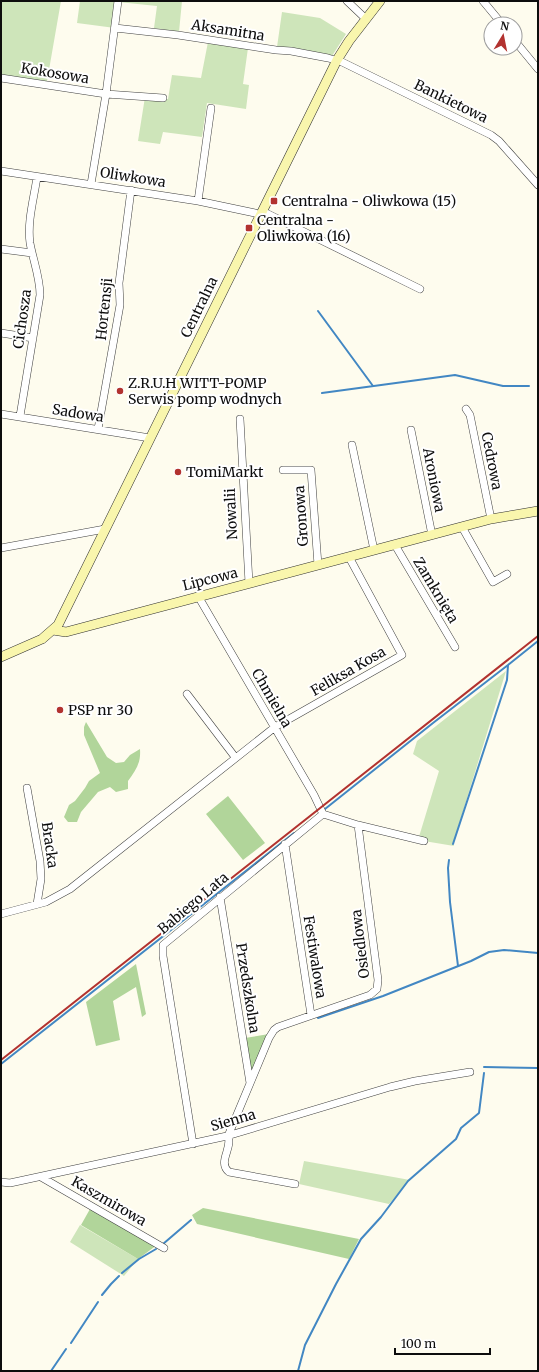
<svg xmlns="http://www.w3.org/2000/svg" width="539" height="1372" font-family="Merriweather,serif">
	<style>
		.green { fill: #cee5ba }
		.forest { fill: #b1d59a }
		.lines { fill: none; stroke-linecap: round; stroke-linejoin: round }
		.stream { stroke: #4287c3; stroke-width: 2 }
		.street-casing { stroke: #404040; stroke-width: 8 }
		.secondary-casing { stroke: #2f2f2f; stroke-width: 10 }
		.street { stroke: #fff; stroke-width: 7 }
		.secondary { stroke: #f9f6ad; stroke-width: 9 }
		.rail { stroke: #b2322f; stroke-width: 2 }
		.poi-dot { fill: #b2322f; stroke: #fff; stroke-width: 1.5 }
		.labels { text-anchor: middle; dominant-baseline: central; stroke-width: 4; stroke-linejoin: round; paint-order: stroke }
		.street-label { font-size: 14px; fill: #0d0d0d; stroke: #fff }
		.poi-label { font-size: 14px; fill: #0d0d0d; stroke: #fff; text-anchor: start }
	</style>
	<rect width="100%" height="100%" fill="#fefcee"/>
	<path class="green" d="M 1,1 L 61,1 L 46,87 L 1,80 Z
		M 80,1 L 182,1 L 179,32 L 154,28 L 157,6 L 118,2 L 115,28 L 77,23 Z
		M 282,12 L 320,18 L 346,34 L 332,56 L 277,47 Z
		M 208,42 L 248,48 L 243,84 L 249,85 L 246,109 L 207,103 L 202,137 L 163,132 L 160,144 L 138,141 L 145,97 L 168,99 L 172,75 L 201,78 Z
		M 506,671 L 453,844 L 454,846 L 418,840 L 439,771 L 413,754 L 417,741 Z
		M 304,1161 L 410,1180 L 389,1204 L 299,1184 Z
		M 80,1225 L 138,1259 L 124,1276 L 70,1242 Z"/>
	<path class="forest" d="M 86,722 L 107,757 L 116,763 L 124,762 L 130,755 L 140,749 C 141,763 136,770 128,781 L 128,789 L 116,792 L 110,787 L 98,792 L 81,812 L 77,822 L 68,822 L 64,817 L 69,805 L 75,801 L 85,788 L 89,781 L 100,773 L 84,735 L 84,727 Z
		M 228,796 L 265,843 L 243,860 L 206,814 Z
		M 136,964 L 146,1014 L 142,1017 L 136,987 L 113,1001 L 120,1040 L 96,1046 L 86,1002 Z
		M 269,1034 L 253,1069 L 251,1069 L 245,1038 Z
		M 203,1208 L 359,1239 L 349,1259 L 197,1224 L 192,1215 Z
		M 90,1209 L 157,1245 L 138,1259 L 81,1225 Z"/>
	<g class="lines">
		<path class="stream" d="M 318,311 L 373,386
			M 322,393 L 455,375 L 503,386 L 529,386
			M 325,809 L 433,723 L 508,665
			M 453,844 L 507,680 L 508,665 L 538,641
			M 449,860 L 448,868 L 450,902 L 458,966
			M 318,1018 L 383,996 L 471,961 L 489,952 L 504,950 L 538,953
			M 1,1064 L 294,833
			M 484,1067 L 538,1068
			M 163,1244 L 191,1220
			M 122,1273 L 139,1259 L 156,1249
			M 102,1295 L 111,1284 L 119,1276
			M 71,1343 L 98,1302
			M 51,1371 L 66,1349
			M 298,1371 L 305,1345 L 336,1284 L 361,1239 L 381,1217 L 408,1181 L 456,1139 L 461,1128 L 479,1113 L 484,1073"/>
		<defs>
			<path id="street" d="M 347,1 L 366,19
				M 483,1 L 502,24
				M 115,28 L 178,35 L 276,50 L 291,51 L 328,58 L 342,62 L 491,135 L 499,141 L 538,185
				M 515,41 L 538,69
				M 1,78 L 106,94 L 163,98
				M 1,171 L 198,201 L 255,213 L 260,215
				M 91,184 L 106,94 L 118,1
				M 198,201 L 211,108
				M 262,211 L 420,289
				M 1,249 L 32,253
				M 1,333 L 33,338
				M 466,409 L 470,415 L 491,519
				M 1,414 L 150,438
				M 20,416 L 40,295 C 40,277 33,260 30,243 C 27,222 34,198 37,177
				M 240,419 L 249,583
				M 98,429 L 120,305 L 119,283 L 131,190
				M 411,430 L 432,535
				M 352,445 L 374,550
				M 283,470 L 311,470 L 318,565
				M 462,527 L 493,582 L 507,574
				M 395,545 L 455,647
				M 1,548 L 105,529
				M 198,596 L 314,795 L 323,814
				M 187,694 L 235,757
				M 27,788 L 40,861 L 41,879 L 37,904
				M 323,814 L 358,825 L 424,841
				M 285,844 L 311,1015
				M 220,897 L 250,1083
				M 1,914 L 46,902 L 70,889 L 275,727 L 402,655 L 349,557
				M 193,1144 L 163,956 L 163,945 L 323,814
				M 41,1177 L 164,1248
				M 1,1182 L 10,1183 L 227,1136 L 390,1087 L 415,1081 L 470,1072
				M 295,1184 L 229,1172 C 217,1162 233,1148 228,1136 L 269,1038 L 274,1030 L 278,1027 L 370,995 L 377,989 L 378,980 L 358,825"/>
			<path id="secondary" d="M 53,630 L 66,632 L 491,519 L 538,511
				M 1,657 L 42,639 L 58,625 L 337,60 L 349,41 L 380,1"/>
		</defs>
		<use href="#street" class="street-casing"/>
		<use href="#secondary" class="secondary-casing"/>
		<use href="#street" class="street"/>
		<use href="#secondary" class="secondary"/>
		<path class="rail" d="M 1,1060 L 538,636"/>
	</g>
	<g class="poi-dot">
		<rect x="270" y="197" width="8" height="8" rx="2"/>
		<rect x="245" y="224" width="8" height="8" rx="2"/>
		<circle cx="120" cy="391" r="4"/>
		<circle cx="178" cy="472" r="4"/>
		<circle cx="60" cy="710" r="4"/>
	</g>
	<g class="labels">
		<g class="street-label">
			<text transform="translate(228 30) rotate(9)">Aksamitna</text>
			<text transform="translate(55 73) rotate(9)">Kokosowa</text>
			<text transform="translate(451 101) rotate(26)">Bankietowa</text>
			<text transform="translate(133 177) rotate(9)">Oliwkowa</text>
			<text transform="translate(199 307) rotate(-64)">Centralna</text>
			<text transform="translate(104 309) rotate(-84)">Hortensji</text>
			<text transform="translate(22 319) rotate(-82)">Cichosza</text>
			<text transform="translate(78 413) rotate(9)">Sadowa</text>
			<text transform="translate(492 461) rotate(79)">Cedrowa</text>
			<text transform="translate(434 480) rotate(79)">Aroniowa</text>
			<text transform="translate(231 514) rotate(-93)">Nowalii</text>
			<text transform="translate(301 516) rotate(-94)">Gronowa</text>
			<text transform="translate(210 579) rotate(-14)">Lipcowa</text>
			<text transform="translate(436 590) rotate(59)">Zamknięta</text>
			<text transform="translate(348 671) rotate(-30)">Feliksa Kosa</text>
			<text transform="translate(272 698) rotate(60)">Chmielna</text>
			<text transform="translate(50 845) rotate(82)">Bracka</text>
			<text transform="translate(193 903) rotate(-40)">Babiego Lata</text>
			<text transform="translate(360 944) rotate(-97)">Osiedlowa</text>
			<text transform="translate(315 957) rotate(81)">Festiwalowa</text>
			<text transform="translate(248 988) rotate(81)">Przedszkolna</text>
			<text transform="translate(233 1120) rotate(-16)">Sienna</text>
			<text transform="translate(109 1201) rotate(30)">Kaszmirowa</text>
		</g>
		<g class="poi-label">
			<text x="282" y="201">Centralna - Oliwkowa (15)</text>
			<text x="257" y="220">Centralna -<tspan x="257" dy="16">Oliwkowa (16)</tspan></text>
			<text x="128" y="383">Z.R.U.H WITT-POMP<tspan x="128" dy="16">Serwis pomp wodnych</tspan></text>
			<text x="186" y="472">TomiMarkt</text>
			<text x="68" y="710">PSP nr 30</text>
		</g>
	</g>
	<rect width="539" height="1372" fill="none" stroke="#0d0d0d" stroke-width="4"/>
	<g transform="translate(503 36) rotate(10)"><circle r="19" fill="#ffffff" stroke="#9e9e9e"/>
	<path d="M0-3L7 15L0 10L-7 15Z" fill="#b2322f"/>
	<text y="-6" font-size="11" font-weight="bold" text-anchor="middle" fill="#0d0d0d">N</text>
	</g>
	<path d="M395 1348v6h95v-6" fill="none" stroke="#0d0d0d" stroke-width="2"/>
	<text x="401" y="1348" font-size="12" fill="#0d0d0d" stroke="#ffffff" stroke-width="3" paint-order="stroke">100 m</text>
</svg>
